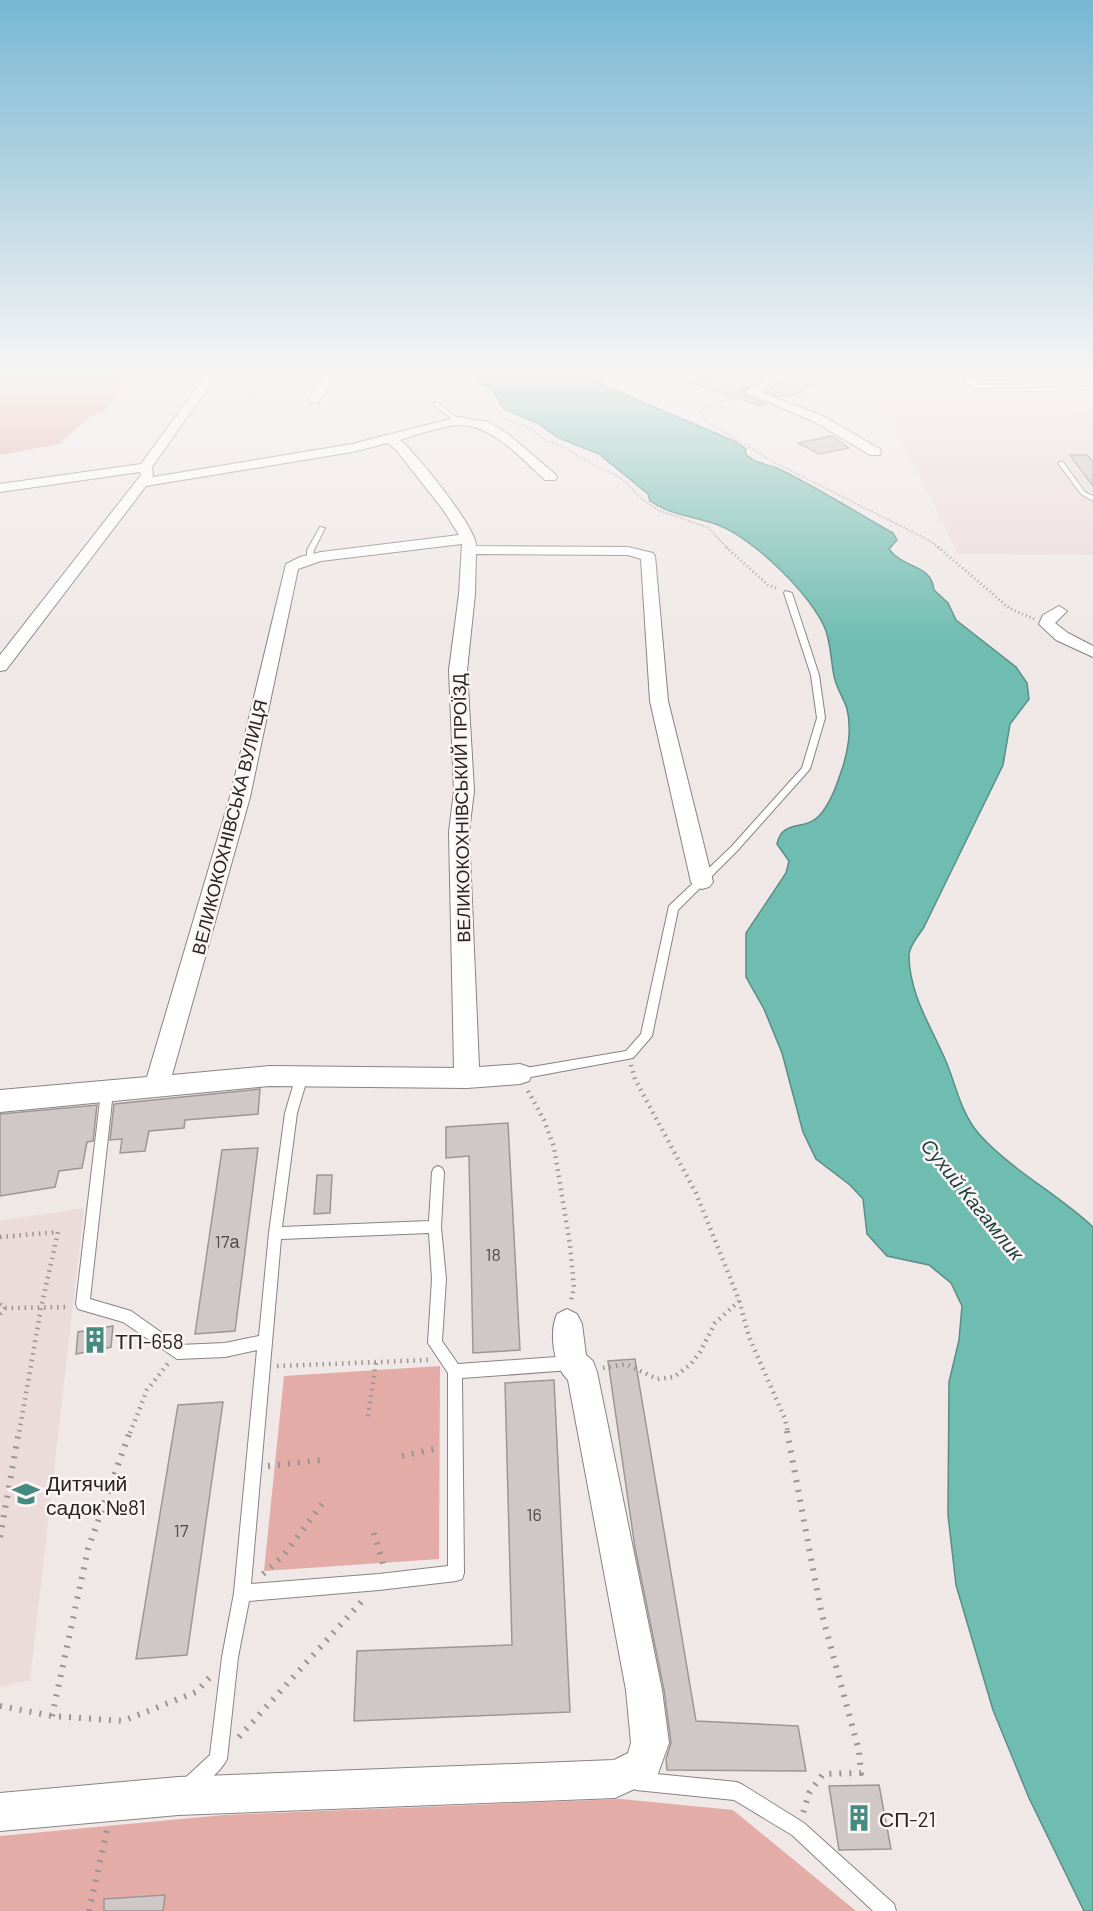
<svg xmlns="http://www.w3.org/2000/svg" width="1093" height="1911" font-family="Barlow,sans-serif">
	<style>
		.built { fill: #ebdbda }
		.green { fill: #e3aca7 }
		.water { fill: #6fbcb1; stroke: #598e87; stroke-width: 1.5 }
		.building { fill: #cfc8c7; stroke: #9d9695; stroke-width: 1.5 }
		.lines { fill: none; stroke-linecap: round; stroke-linejoin: round }
		.lane-casing { stroke: #8a8382; stroke-width: 2 }
		.street-casing { stroke: #8a8382; stroke-width: 2 }
		.path-far3 { stroke: #999493; stroke-width: 2; stroke-dasharray: 1 2; stroke-linecap: butt }
		.path-far2 { stroke: #999493; stroke-width: 3; stroke-dasharray: 1 3; stroke-linecap: butt }
		.path-far1 { stroke: #999493; stroke-width: 4.5; stroke-dasharray: 1.5 5; stroke-linecap: butt }
		.path { stroke: #999493; stroke-width: 6; stroke-dasharray: 2 8; stroke-linecap: butt }
		.lane { fill: #fff; fill-rule: evenodd }
		.street { fill: #fff; fill-rule: evenodd }
		.labels { text-anchor: middle; dominant-baseline: central; stroke-width: 5; stroke-linejoin: round; paint-order: stroke }
		.street-label { font-size: 18px; fill: #272424; stroke: #fcf5f4 }
		.near-number-label { font-size: 18px; fill: #514d4d }
		.water-label { font-size: 20px; font-style: italic; fill: #1e433e; stroke: #fcf5f4 }
		.near-poi-label { font-size: 21px; fill: #272424; stroke: #fcf5f4; text-anchor: start }
	</style>
	<rect width="100%" height="100%" fill="#efe8e7"/>
	<path class="built" d="M 886,410 L 1093,411 L 1093,555 L 958,554 Z
		M 84,1208 L 30,1680 L 0,1687 L 0,1221 Z"/>
	<path class="green" d="M 0,375 L 128,375 L 103,412 L 91,416 L 59,444 L 0,455 Z
		M 440,1366 L 439,1559 L 264,1571 L 284,1376 Z
		M 621,1799 L 733,1810 L 856,1911 L 0,1911 L 0,1836 L 224,1815 Z"/>
	<path class="water" d="M 481,375 L 604,375 L 597,379 L 598,383 L 736,442 L 746,449 L 745,453 C 753,464 770,464 783,471 C 821,490 856,512 893,533 L 897,540 L 889,549 C 904,570 931,563 934,590 L 948,603 L 956,620 L 1016,667 L 1027,683 L 1029,699 L 1010,724 L 1003,765 L 924,927 C 919,935 909,946 909,955 C 909,993 930,1025 945,1059 C 956,1084 960,1112 979,1134 C 1012,1171 1057,1193 1093,1227 L 1093,1911 L 1084,1911 L 1029,1798 L 993,1710 L 956,1585 L 948,1515 L 949,1382 L 959,1340 L 962,1306 L 951,1283 L 929,1265 L 887,1256 L 867,1234 L 863,1199 L 850,1185 L 816,1159 L 803,1132 L 782,1053 L 764,1009 L 746,977 L 746,933 L 786,873 L 789,861 L 777,844 C 782,819 805,831 819,816 C 830,804 836,787 841,772 C 848,753 852,729 847,709 C 844,698 836,688 834,676 C 831,661 831,646 826,631 C 814,597 752,537 718,525 C 695,516 672,516 650,501 L 648,494 L 599,454 L 559,438 L 537,423 L 504,409 L 491,388 L 478,383 L 477,379 Z"/>
	<path class="building" d="M 711,375 L 774,375 L 742,391 L 743,394 L 766,404 L 760,406 L 688,382 Z
		M 794,375 L 825,376 L 808,382 L 815,385 L 792,396 L 786,394 L 779,397 L 765,392 Z
		M 832,436 L 849,448 L 819,454 L 798,443 Z
		M 1070,455 L 1087,455 L 1093,462 L 1093,486 Z
		M 260,1089 L 258,1114 L 185,1120 L 184,1128 L 149,1131 L 145,1151 L 120,1153 L 122,1139 L 110,1140 L 114,1104 Z
		M 97,1105 L 93,1141 L 87,1142 L 82,1168 L 59,1171 L 55,1187 L 0,1196 L 0,1114 Z
		M 508,1123 L 520,1350 L 473,1353 L 469,1156 L 446,1158 L 446,1127 Z
		M 258,1148 L 235,1331 L 195,1334 L 222,1150 Z
		M 317,1175 L 332,1175 L 330,1213 L 314,1214 Z
		M 113,1326 L 111,1347 L 76,1354 L 78,1332 Z
		M 635,1359 L 696,1721 L 798,1726 L 806,1771 L 667,1770 L 666,1759 L 671,1743 L 664,1690 L 635,1548 L 608,1361 Z
		M 554,1380 L 570,1712 L 354,1721 L 357,1651 L 512,1645 L 505,1383 Z
		M 223,1402 L 187,1655 L 136,1659 L 178,1405 Z
		M 879,1785 L 891,1849 L 839,1850 L 829,1786 Z
		M 165,1895 L 163,1911 L 104,1911 L 104,1899 Z"/>
	<g class="lines">
		<defs>
			<path id="lane" d="M 434,403 L 438,403 L 460,420 L 460,422 L 456,422 L 434,405 Z
				M 1059,462 L 1063,462 L 1085,492 L 1093,496 L 1093,501 L 1081,494 L 1058,463 Z
				M 320,527 L 325,528 L 314,550 L 312,559 L 307,560 L 307,550 Z
				M 785,591 L 792,593 L 819,675 L 825,718 L 810,769 L 737,851 L 678,910 L 652,1036 L 633,1058 L 520,1079 L 516,1077 L 514,1074 L 516,1071 L 520,1069 L 626,1051 L 641,1034 L 669,906 L 731,847 L 802,768 L 817,718 L 811,675 L 784,593 Z
				M 302,1071 L 306,1073 L 308,1076 L 297,1113 L 282,1227 L 429,1221 L 432,1172 L 434,1168 L 438,1166 L 442,1168 L 444,1172 L 441,1227 L 446,1279 L 442,1341 L 458,1364 L 571,1356 L 576,1358 L 578,1363 L 576,1368 L 571,1370 L 462,1378 L 464,1573 L 462,1579 L 456,1581 L 379,1590 L 249,1601 L 238,1657 L 227,1759 C 222,1770 200,1790 189,1795 L 183,1792 L 180,1786 L 183,1780 L 210,1755 L 222,1657 L 234,1593 L 257,1350 L 225,1357 L 177,1359 L 123,1322 L 78,1309 L 76,1304 L 101,1092 L 103,1089 L 107,1087 L 111,1089 L 113,1092 L 90,1299 L 131,1311 L 179,1345 L 225,1343 L 259,1336 L 269,1233 L 285,1113 L 296,1076 L 298,1073 ZM 429,1233 L 432,1279 L 428,1343 L 448,1373 L 448,1566 L 379,1574 L 251,1584 L 281,1239 Z
				M 636,1772 L 737,1782 L 743,1785 L 804,1823 L 894,1904 L 896,1911 L 873,1911 L 792,1835 L 734,1800 L 636,1790 L 630,1787 L 627,1781 L 630,1775 Z"/>
			<path id="street" d="M 206,375 L 217,375 L 152,467 L 153,477 L 352,444 L 458,417 L 488,422 L 508,434 L 555,474 L 557,477 L 555,480 L 545,480 C 521,459 494,425 459,425 C 443,425 417,435 400,440 C 415,452 477,528 476,546 L 628,547 L 653,553 L 655,556 L 668,701 L 713,882 L 709,887 L 702,889 L 695,887 L 691,882 L 650,701 L 641,559 L 628,555 L 476,554 L 475,594 L 467,670 L 474,791 L 469,832 L 479,1067 L 520,1064 L 529,1067 L 532,1074 L 529,1081 L 520,1084 L 467,1088 L 269,1086 L 0,1112 L 0,1090 L 147,1077 L 230,797 L 286,564 L 300,557 L 321,552 L 459,535 L 444,511 L 397,451 L 388,443 L 352,452 L 146,486 L 6,670 L 0,671 L 0,655 L 141,475 L 140,472 L 0,492 L 0,484 L 141,464 ZM 462,544 L 459,594 L 449,670 L 454,791 L 449,832 L 454,1068 L 269,1066 L 172,1075 L 250,797 L 298,569 L 321,561 Z
				M 325,375 L 336,375 L 318,403 L 310,403 L 308,400 Z
				M 778,375 L 792,375 L 760,392 L 823,416 L 880,449 L 881,452 L 880,455 L 870,455 L 815,422 L 744,392 Z
				M 967,377 L 980,381 L 1093,380 L 1093,386 L 978,388 L 963,382 L 963,378 Z
				M 1059,606 L 1067,611 L 1055,623 L 1068,633 L 1093,646 L 1093,657 L 1056,640 L 1039,624 L 1043,615 Z
				M 567,1309 L 577,1314 L 582,1324 L 586,1355 L 593,1361 L 597,1372 L 662,1690 L 669,1743 L 656,1779 L 615,1798 L 178,1815 L 0,1831 L 0,1793 L 178,1777 L 614,1760 L 628,1753 L 631,1743 L 626,1690 L 568,1380 C 553,1366 549,1332 557,1314 Z"/>
		</defs>
		<use href="#lane" class="lane-casing"/>
		<use href="#street" class="street-casing"/>
		<path class="path-far3" d="M 738,396 L 704,408 L 701,413 L 707,422 L 774,462 L 932,542 L 940,549
			M 499,417 L 532,429 L 546,441 L 566,448 L 597,467 L 614,474 L 627,483 L 639,497 L 658,510 L 709,528 L 728,549"/>
		<path class="path-far2" d="M 726,547 L 768,585 L 778,589
			M 938,547 L 1009,608 L 1034,619"/>
		<path class="path-far1" d="M 631,1065 L 635,1079 L 696,1193 L 739,1300 L 749,1337 L 785,1419 L 788,1433
			M 528,1091 L 544,1120 L 554,1147 L 570,1245 L 574,1288 L 570,1304
			M 0,1237 L 58,1232 L 41,1308 L 19,1433
			M 0,1304 L 5,1308 L 70,1307
			M 0,1314 L 5,1308
			M 277,1366 L 429,1360
			M 603,1368 L 626,1364 L 657,1379 L 674,1377 L 691,1364 L 700,1352 L 715,1323 L 739,1301
			M 368,1416 L 376,1363
			M 130,1433 L 147,1390 L 170,1361"/>
		<path class="path" d="M 787,1431 L 821,1611 L 859,1751 L 861,1773 L 823,1774 L 809,1793 L 803,1813
			M 402,1456 L 439,1448
			M 268,1466 L 321,1460
			M 374,1533 L 384,1567
			M 0,1537 L 19,1431
			M 263,1574 L 283,1556 L 322,1504
			M 0,1706 L 52,1716 L 123,1721 L 196,1692 L 211,1676
			M 52,1716 L 88,1549 L 130,1431
			M 239,1737 L 363,1600
			M 89,1911 L 107,1830"/>
		<use href="#lane" class="lane"/>
		<use href="#street" class="street"/>
	</g>
	<linearGradient id="sky" x2="0" y2="1"><stop stop-color="#77b7d2"/><stop offset="0.58" stop-color="#f8f5f4"/><stop offset="1" stop-color="#f8f5f4" stop-opacity="0"/></linearGradient>
	<rect width="1093" height="642" fill="url(#sky)"/>
	<defs>
		<symbol id="building-bare" viewBox="-9 -9 18 18"><path d="M-4-6H4V6H1V3H-1V6H-4ZM-2.5-4.3h1.7v1.8h-1.7ZM.8-4.3h1.7v1.8H.8ZM-2.5-1h1.7V.8h-1.7ZM.8-1h1.7V.8H.8Z" fill="#468b82" stroke="#fcf5f4" stroke-width="2.5" paint-order="stroke"/></symbol>
		<symbol id="school-bare" viewBox="-9 -9 18 18"><path d="M0-5L7-2L0 1L-7-2ZM-4 1L0 2.5L4 1V4Q0 6-4 4Z" fill="#468b82" stroke="#fcf5f4" stroke-width="2.5" paint-order="stroke"/></symbol>
	</defs>
	<g fill-rule="evenodd">
		<use href="#building-bare" x="76" y="1321" width="38" height="38"/>
		<use href="#school-bare" x="7" y="1475" width="38" height="38"/>
		<use href="#building-bare" x="840" y="1799" width="38" height="38"/>
	</g>
	<g class="labels">
		<g class="street-label">
			<text transform="translate(461 808) rotate(-91)">ВЕЛИКОКОХНІВСЬКИЙ ПРОЇЗД</text>
			<text transform="translate(229 827) rotate(-76)">ВЕЛИКОКОХНІВСЬКА ВУЛИЦЯ</text>
		</g>
		<g class="near-number-label">
			<text x="227" y="1241">17а</text>
			<text x="493" y="1254">18</text>
			<text x="534" y="1514">16</text>
			<text x="181" y="1530">17</text>
		</g>
		<g class="water-label">
			<text transform="translate(973 1199) rotate(51)">Сухий Кагамлик</text>
		</g>
		<g class="near-poi-label">
			<text x="115" y="1340">ТП-658</text>
			<text x="46" y="1482">Дитячий<tspan x="46" dy="24">садок №81</tspan></text>
			<text x="879" y="1818">СП-21</text>
		</g>
	</g>
</svg>
